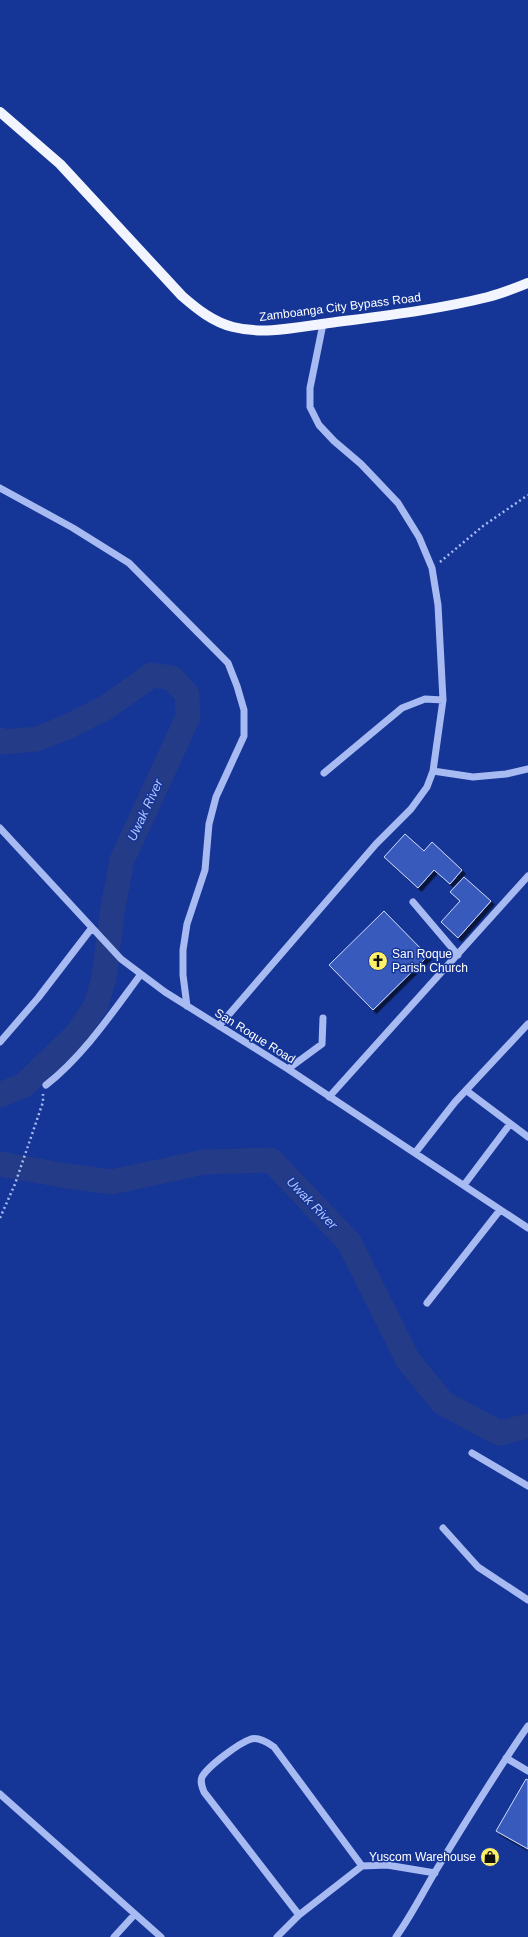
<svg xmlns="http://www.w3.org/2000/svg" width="528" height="1937" font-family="Helvetica,sans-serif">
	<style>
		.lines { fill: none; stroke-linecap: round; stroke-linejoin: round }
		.river { stroke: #243b87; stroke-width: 25 }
		.building { fill: #395abd; stroke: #cedafd; filter: url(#shadow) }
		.path { stroke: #a7baf2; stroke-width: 2.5; stroke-dasharray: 2 3; stroke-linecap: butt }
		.minor { stroke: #a7baf2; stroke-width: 7 }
		.major { stroke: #f2f4ff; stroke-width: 10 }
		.labels { text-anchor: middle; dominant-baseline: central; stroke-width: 3; stroke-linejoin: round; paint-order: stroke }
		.street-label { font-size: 12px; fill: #fff; stroke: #153597 }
		.poi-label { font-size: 12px; fill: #fff; stroke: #153597; text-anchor: start }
		.water-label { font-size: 13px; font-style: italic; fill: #b3c5f9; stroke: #153597 }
	</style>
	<defs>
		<filter id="shadow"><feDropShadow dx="3.5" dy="3.5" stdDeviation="0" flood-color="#0009"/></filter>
	</defs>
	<rect width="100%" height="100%" fill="#153597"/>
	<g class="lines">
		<path class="river" d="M 0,740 L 4,742 L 37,739 L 67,727 L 105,708 L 152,675 L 172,678 L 187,694 L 188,717 L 122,860 L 112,913 L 104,978 L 96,1005 L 77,1034 L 24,1085 L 0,1095
			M 0,1164 L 61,1175 L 112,1182 L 204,1162 L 271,1160 L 349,1242 L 408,1360 L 443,1403 L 499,1433 L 528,1426"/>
	</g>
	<path class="building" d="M 405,834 L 424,851 L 432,842 L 462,870 L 450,884 L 434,870 L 418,888 L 384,857 Z
		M 464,877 L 491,901 L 458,938 L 441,922 L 460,901 L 450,892 Z
		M 384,911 L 428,956 L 373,1010 L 329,965 Z
		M 526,1779 L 528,1780 L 528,1849 L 496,1831 Z"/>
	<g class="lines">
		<path class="path" d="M 440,562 L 483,526 L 528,495
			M 0,1218 L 15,1184 L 43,1102 L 43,1094"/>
		<path class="minor" d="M 0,488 L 73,528 L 129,563 L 228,663 L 237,686 L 244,710 L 244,736 L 216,797 L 209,824 L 205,870 L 187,924 L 183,950 L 183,975 L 187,1006
			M 433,771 L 473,777 L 506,774 L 528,769
			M 324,773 L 402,708 L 425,699 L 443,700
			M 0,828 L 121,959 L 165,992 L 288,1069 L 528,1228
			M 413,902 L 458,955
			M 219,1026 L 376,844 L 411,809 L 427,787 L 433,771 L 443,700 L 438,605 L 432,568 L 419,537 L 398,503 L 361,464 L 334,441 L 319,425 L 310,407 L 310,388 L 323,324
			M 0,1042 L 38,998 L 91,929
			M 288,1069 L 322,1044 L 323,1018
			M 46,1085 C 84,1055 112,1013 141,974
			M 467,1091 L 528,1137
			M 329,1097 L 528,876
			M 415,1153 L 455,1102 L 528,1024
			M 464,1185 L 510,1124
			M 427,1303 L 500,1210
			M 472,1453 L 528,1486
			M 443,1528 L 478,1567 L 528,1600
			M 506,1758 L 528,1771
			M 0,1794 L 161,1937
			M 299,1915 L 204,1792 C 202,1787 200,1782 202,1777 C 208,1766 239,1743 251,1739 C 259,1737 267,1742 274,1747 L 362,1866
			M 114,1937 L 135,1914
			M 277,1937 L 299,1915 L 362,1866 L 387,1865 L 435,1873
			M 396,1937 C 411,1916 422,1894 435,1872 C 465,1823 495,1773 528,1726"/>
		<path class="major" d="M 0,112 L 60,164 L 182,296 C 197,309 213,322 233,327 C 264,335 298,327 329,323 C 382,316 436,310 488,297 C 501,294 515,288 528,283"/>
	</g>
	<defs>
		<symbol id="church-disc" viewBox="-11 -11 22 22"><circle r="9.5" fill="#fff068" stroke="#153597"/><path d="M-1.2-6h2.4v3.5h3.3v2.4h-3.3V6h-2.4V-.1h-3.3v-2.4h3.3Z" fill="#111"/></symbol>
		<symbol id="shop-disc" viewBox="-11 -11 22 22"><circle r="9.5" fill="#fff068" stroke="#153597"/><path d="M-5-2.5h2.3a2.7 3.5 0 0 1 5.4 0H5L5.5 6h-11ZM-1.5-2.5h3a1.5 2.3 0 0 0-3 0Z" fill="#111"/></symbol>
	</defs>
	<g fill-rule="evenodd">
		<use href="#church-disc" x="367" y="950" width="22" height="22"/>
		<use href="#shop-disc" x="479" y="1846" width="22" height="22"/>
	</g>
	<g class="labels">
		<g class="street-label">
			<text transform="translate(340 307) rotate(-7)">Zamboanga City Bypass Road</text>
			<text transform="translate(255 1036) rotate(32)">San Roque Road</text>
		</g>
		<g class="poi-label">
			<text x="392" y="954">San Roque<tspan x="392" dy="14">Parish Church</tspan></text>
			<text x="476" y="1857" text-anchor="end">Yuscom Warehouse</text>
		</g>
		<g class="water-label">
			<text transform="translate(145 810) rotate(-65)">Uwak River</text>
			<text transform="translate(312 1203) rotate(46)">Uwak River</text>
		</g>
	</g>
</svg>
